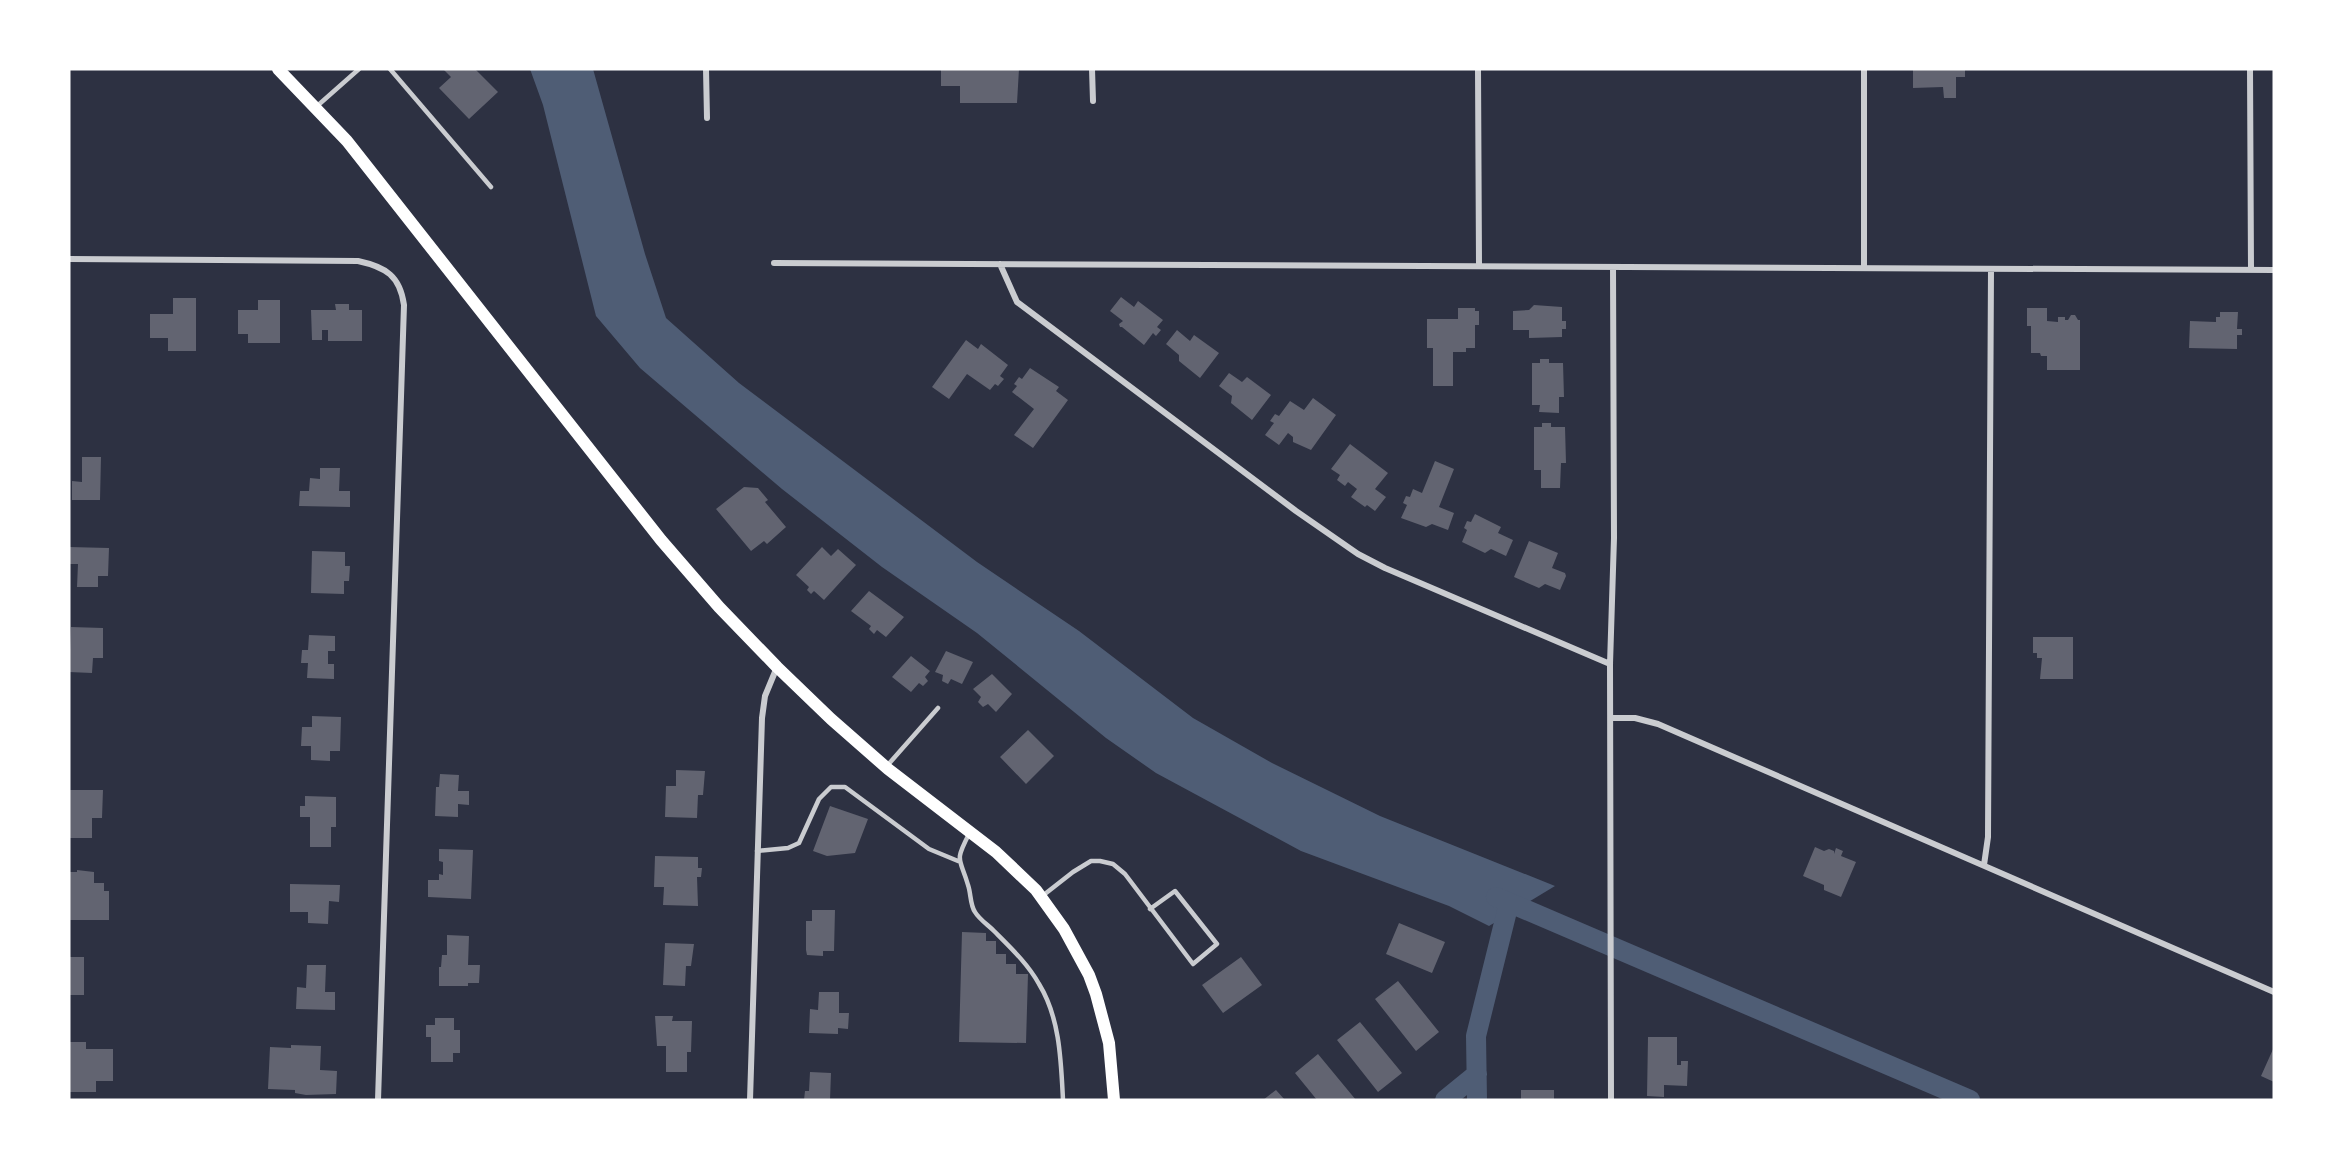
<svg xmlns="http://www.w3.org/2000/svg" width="2343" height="1169" font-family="Barlow,sans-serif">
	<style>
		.water { fill: #4f5d75 }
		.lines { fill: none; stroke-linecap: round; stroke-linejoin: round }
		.canal { stroke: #4f5d75; stroke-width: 20 }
		.building { fill: #626471 }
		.service { stroke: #caccd0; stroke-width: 4.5 }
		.minor { stroke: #caccd0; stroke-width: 6 }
		.secondary { stroke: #fff; stroke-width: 12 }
	</style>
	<rect width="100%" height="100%" fill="#2d3142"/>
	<path class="water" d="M 530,69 L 593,69 L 645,254 L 666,318 L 739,383 L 977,562 L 1079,631 L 1193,718 L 1272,763 L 1380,816 L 1555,886 L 1489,926 L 1449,906 L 1301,851 L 1156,773 L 1106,738 L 977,633 L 882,567 L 782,489 L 640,368 L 596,316 L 543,105 Z"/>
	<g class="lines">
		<path class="canal" d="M 1496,897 L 1970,1100
			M 1445,1100 L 1477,1074
			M 1477,1100 L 1476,1036 L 1509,903"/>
	</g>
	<path class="building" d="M 443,69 L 475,69 L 498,92 L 469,119 L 439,88 L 451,77 Z
		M 941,69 L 1019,69 L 1017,103 L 960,103 L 960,86 L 941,86 Z
		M 1965,69 L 1965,77 L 1956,77 L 1956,98 L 1944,98 L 1943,87 L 1913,88 L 1913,70 Z
		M 1121,297 L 1134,307 L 1138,301 L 1163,320 L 1157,327 L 1161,330 L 1156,336 L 1153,333 L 1144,345 L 1122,327 L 1120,327 L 1119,324 L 1123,321 L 1110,311 Z
		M 173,298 L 196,298 L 196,351 L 168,351 L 168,338 L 150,338 L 150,314 L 173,314 Z
		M 258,300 L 280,300 L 280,343 L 248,343 L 248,334 L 238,334 L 238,310 L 258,310 Z
		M 335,304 L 349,304 L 349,310 L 362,310 L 362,341 L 328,341 L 328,330 L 322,330 L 322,340 L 312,340 L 311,310 L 336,310 Z
		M 1534,305 L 1562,307 L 1562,321 L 1566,321 L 1566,329 L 1562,329 L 1562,337 L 1529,338 L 1529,330 L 1513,330 L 1513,311 L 1529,310 Z
		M 1458,308 L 1475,308 L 1475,311 L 1479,311 L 1479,325 L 1475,325 L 1475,348 L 1466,348 L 1466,352 L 1453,352 L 1453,386 L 1433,386 L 1433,348 L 1427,348 L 1427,319 L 1458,319 Z
		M 2027,308 L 2047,308 L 2047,321 L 2058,322 L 2058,317 L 2065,317 L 2065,320 L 2068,320 L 2071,315 L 2075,315 L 2078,320 L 2080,320 L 2080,370 L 2047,370 L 2047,356 L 2041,356 L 2040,353 L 2031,353 L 2031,326 L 2027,326 Z
		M 2220,312 L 2238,312 L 2237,329 L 2242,329 L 2242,335 L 2237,335 L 2237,349 L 2189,348 L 2190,321 L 2216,322 L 2216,317 L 2220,317 Z
		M 1177,330 L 1190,341 L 1194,335 L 1219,353 L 1200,378 L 1179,361 L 1179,355 L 1166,344 Z
		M 966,340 L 978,349 L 981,344 L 1008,365 L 1000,376 L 1004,379 L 998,386 L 995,384 L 990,390 L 967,374 L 949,399 L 932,387 Z
		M 1540,359 L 1549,359 L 1549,363 L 1563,363 L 1564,397 L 1559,397 L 1559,413 L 1539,412 L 1540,405 L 1532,405 L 1532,363 L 1540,363 Z
		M 1030,368 L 1059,387 L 1056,391 L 1068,400 L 1033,448 L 1014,435 L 1034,409 L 1012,392 L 1017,386 L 1014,384 L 1019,377 L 1022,379 Z
		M 1229,373 L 1242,382 L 1247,377 L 1271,395 L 1252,420 L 1231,403 L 1232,396 L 1219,386 Z
		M 1313,398 L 1336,415 L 1311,450 L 1293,442 L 1293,437 L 1288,433 L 1279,445 L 1265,435 L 1274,423 L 1270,421 L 1275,414 L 1279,416 L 1290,401 L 1304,410 Z
		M 1542,423 L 1551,423 L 1551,427 L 1565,427 L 1566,463 L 1561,463 L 1560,488 L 1541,488 L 1541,470 L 1534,470 L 1534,427 L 1542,427 Z
		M 1350,444 L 1388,473 L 1375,489 L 1386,497 L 1375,511 L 1367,505 L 1365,507 L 1351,497 L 1357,489 L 1348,482 L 1345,486 L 1337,480 L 1340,475 L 1331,469 Z
		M 82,457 L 101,457 L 100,500 L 72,500 L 72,481 L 82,482 Z
		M 1435,461 L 1454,469 L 1439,507 L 1454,513 L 1448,530 L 1432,524 L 1426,527 L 1401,518 L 1407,505 L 1403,503 L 1406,496 L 1410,497 L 1413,489 L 1422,493 Z
		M 320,468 L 340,468 L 339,491 L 350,491 L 350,507 L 299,506 L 300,491 L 309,491 L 310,478 L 320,479 Z
		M 744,487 L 758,488 L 768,500 L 765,502 L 786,527 L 767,544 L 764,541 L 751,551 L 716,509 Z
		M 1475,514 L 1501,527 L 1498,533 L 1513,540 L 1506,556 L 1491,549 L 1485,553 L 1462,542 L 1467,530 L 1464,528 L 1467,521 L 1471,522 Z
		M 1529,541 L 1558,553 L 1552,568 L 1565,573 L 1566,576 L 1560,590 L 1545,584 L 1539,588 L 1514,577 Z
		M 69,547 L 109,548 L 108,576 L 98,576 L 98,587 L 77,587 L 78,564 L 69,564 Z
		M 822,547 L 831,556 L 838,549 L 856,565 L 824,600 L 814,591 L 811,594 L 807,590 L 809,587 L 796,575 Z
		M 312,551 L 345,552 L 345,566 L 350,566 L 349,581 L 344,581 L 344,594 L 311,593 Z
		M 869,591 L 904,617 L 886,637 L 877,630 L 874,634 L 869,629 L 871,626 L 851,611 Z
		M 71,627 L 103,628 L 103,658 L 93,658 L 92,673 L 69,672 Z
		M 309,635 L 335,636 L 335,651 L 328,651 L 328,664 L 334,664 L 334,679 L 307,678 L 308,663 L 301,663 L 302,650 L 308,650 Z
		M 2033,637 L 2073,637 L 2073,679 L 2040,679 L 2042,658 L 2037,658 L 2037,653 L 2033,653 Z
		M 946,651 L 973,662 L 962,684 L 951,679 L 948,684 L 942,681 L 943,675 L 935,672 Z
		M 911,656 L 930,671 L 925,677 L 928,681 L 923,686 L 919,683 L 911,692 L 892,677 Z
		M 992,674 L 1012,694 L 996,712 L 988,704 L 983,707 L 978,702 L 981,697 L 973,689 Z
		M 312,716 L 341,717 L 340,751 L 330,751 L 330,761 L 311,760 L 311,746 L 301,746 L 302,727 L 312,727 Z
		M 1028,730 L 1054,756 L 1026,784 L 1000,757 Z
		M 676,770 L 705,771 L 703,795 L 698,795 L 697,818 L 665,817 L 666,786 L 676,786 Z
		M 440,774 L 459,775 L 458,791 L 469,791 L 469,805 L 458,804 L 458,817 L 435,816 L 436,787 L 439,787 Z
		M 69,790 L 103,790 L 102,818 L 92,818 L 92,838 L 69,838 Z
		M 305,796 L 336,797 L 336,827 L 331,827 L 331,847 L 310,847 L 310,817 L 300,817 L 300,806 L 305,806 Z
		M 830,806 L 868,819 L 855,853 L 827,856 L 813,851 Z
		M 1815,847 L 1824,851 L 1829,849 L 1834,851 L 1834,854 L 1836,848 L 1843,851 L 1841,856 L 1856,862 L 1841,897 L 1824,890 L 1824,885 L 1803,876 Z
		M 439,849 L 473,850 L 471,899 L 428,897 L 428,880 L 439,880 L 439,874 L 443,875 L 443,862 L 439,861 Z
		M 655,856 L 698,857 L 698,868 L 702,868 L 701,877 L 697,877 L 698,906 L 663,905 L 664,887 L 654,887 Z
		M 77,870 L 94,872 L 94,883 L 104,883 L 104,891 L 109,891 L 109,920 L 69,920 L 69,872 L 77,872 Z
		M 290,884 L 340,885 L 339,902 L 329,901 L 328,924 L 308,923 L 308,912 L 290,912 Z
		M 812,910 L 835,910 L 834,951 L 823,951 L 823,956 L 807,955 L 806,950 L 806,921 L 812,921 Z
		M 1399,923 L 1445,942 L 1432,973 L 1386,954 Z
		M 962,932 L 986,933 L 986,941 L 996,941 L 996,954 L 1006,954 L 1006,964 L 1016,964 L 1016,974 L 1028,974 L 1026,1043 L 959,1042 Z
		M 447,935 L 469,936 L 468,965 L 480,965 L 479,983 L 468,983 L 468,986 L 439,986 L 439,967 L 441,967 L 442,955 L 447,955 Z
		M 665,943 L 694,944 L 691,966 L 686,966 L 685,986 L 663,985 Z
		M 69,957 L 84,957 L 84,995 L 69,995 Z
		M 1241,957 L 1262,985 L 1223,1013 L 1202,985 Z
		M 307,965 L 326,965 L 325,992 L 335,992 L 335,1010 L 296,1009 L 297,987 L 306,988 Z
		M 1398,981 L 1439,1032 L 1416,1051 L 1375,999 Z
		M 819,992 L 839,992 L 839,1013 L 849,1013 L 848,1029 L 838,1028 L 838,1034 L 809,1033 L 810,1009 L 818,1010 Z
		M 655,1016 L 673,1016 L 672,1021 L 692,1021 L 691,1052 L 687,1052 L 687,1072 L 666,1072 L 666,1046 L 657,1046 Z
		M 435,1018 L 454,1018 L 454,1030 L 460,1030 L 460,1053 L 453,1053 L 453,1062 L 431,1062 L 431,1037 L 426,1037 L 426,1025 L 435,1025 Z
		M 1360,1022 L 1402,1073 L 1378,1092 L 1337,1040 Z
		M 1648,1037 L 1677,1037 L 1677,1065 L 1681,1065 L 1681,1061 L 1688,1061 L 1687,1086 L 1664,1085 L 1664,1097 L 1647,1096 Z
		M 69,1042 L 86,1042 L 86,1049 L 113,1049 L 113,1081 L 96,1081 L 96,1092 L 69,1092 Z
		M 291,1045 L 321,1046 L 320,1070 L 337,1071 L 336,1094 L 306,1095 L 295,1093 L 295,1090 L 268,1089 L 270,1047 L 291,1048 Z
		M 2274,1047 L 2274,1082 L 2261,1076 Z
		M 1318,1054 L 1356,1100 L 1317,1100 L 1295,1073 Z
		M 810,1072 L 831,1073 L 830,1100 L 804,1100 L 805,1091 L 809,1091 Z
		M 1276,1090 L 1285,1100 L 1263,1100 Z
		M 1521,1090 L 1554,1090 L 1554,1100 L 1521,1100 Z"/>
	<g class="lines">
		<path class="service" d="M 390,69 L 491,187
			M 316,107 L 359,69
			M 886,767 L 938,708
			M 969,834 C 954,863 960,857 968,885 C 971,893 970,905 975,912 C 979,919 988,925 994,931 C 1010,947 1028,964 1039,984 C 1060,1018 1061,1061 1063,1100
			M 757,851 L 788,848 L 799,843 L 819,799 L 831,787 L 845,787 L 929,849 L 958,861
			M 1041,897 L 1073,872 L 1091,861 L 1100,861 L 1113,864 L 1125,874 L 1193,964 L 1217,944 L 1175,891 L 1150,909"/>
		<path class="minor" d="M 706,69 L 707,118
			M 1092,69 L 1093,101
			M 1478,69 L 1479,265
			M 1864,69 L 1864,268
			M 2250,69 L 2251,270
			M 69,259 L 358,261 C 386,267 400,276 404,305 L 378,1100
			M 774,263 L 2274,270
			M 1000,264 L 1017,302 L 1296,511 L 1358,554 L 1385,568 L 1610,664
			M 1612,718 L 1635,718 L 1658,724 L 2274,992
			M 1984,865 L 1988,837 L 1991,269
			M 750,1100 L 762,718 L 765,696 L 777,667
			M 1611,1100 L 1610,664 L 1614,538 L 1613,267"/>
		<path class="secondary" d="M 278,69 L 347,141 L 661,540 L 719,607 L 777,667 L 831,719 L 888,769 L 996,852 L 1036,890 L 1064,929 L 1089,975 L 1096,994 L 1109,1043 L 1114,1100"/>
	</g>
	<rect width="2343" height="1169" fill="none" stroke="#ffffff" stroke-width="141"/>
</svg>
